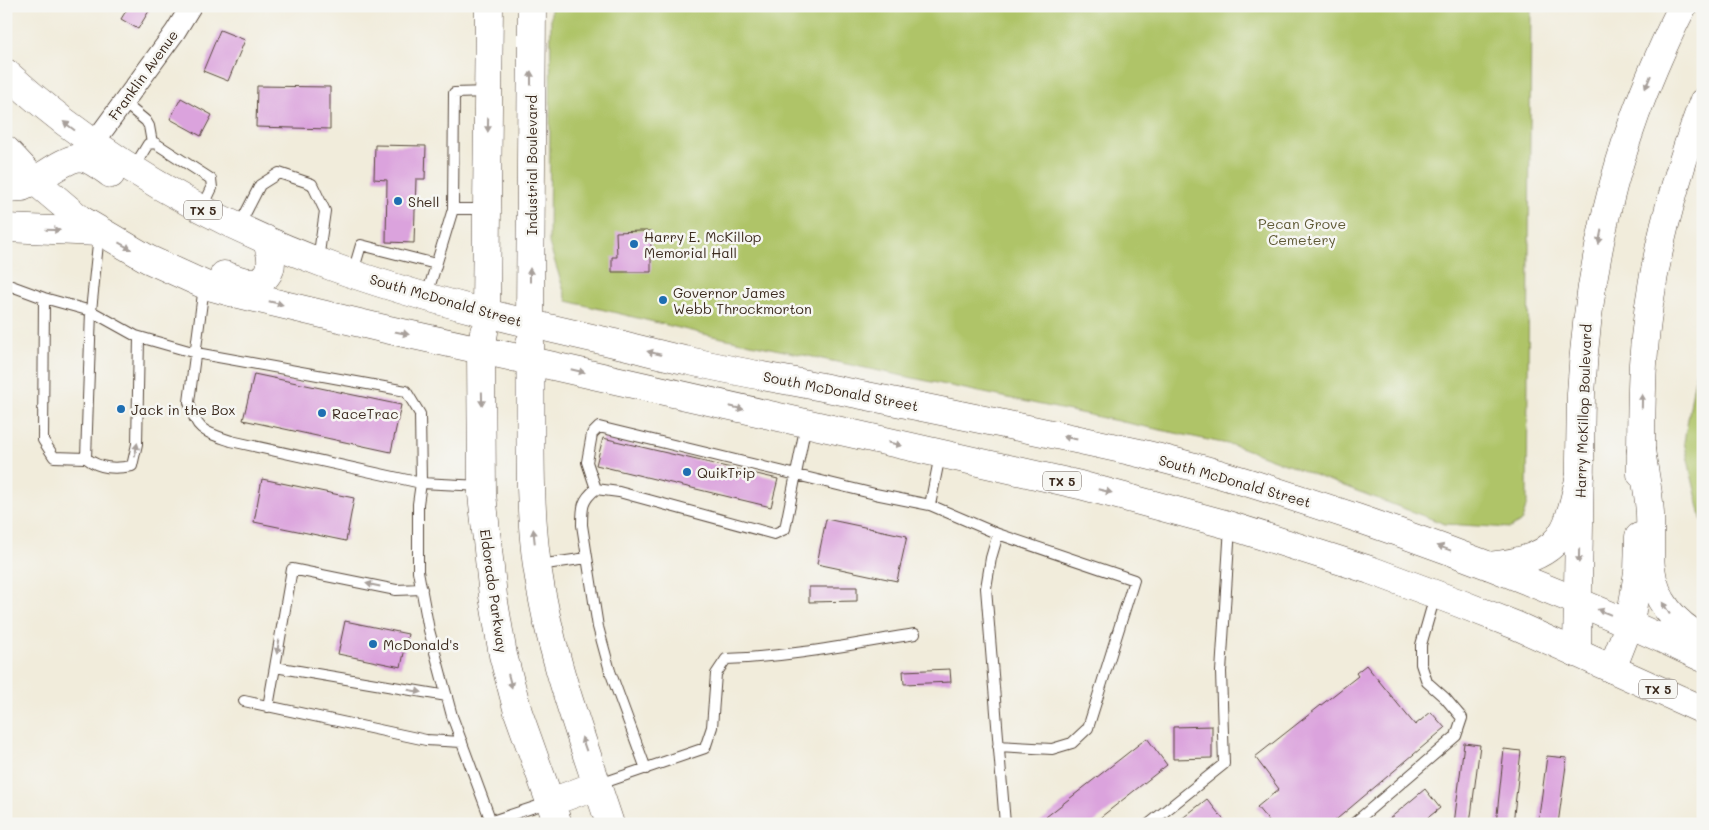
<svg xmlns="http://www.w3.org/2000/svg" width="1709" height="830" font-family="Mali,sans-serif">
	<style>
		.green { fill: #afc468; stroke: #757743 }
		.building { fill: #dba3dd }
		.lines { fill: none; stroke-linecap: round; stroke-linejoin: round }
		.lane-casing { stroke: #56473a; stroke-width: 12 }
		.street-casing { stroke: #56473a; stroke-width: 22 }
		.secondary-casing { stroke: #56473a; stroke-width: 29 }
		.primary-casing { stroke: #56473a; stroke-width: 29 }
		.lane { stroke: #fff; stroke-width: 10 }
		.street { stroke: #fff; stroke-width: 20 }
		.secondary { stroke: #fff; stroke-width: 28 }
		.primary { stroke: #fff; stroke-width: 28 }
		.oneway { fill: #a79f9a }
		.poi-dot { fill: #1f6fb2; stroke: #f6f6f2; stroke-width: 2 }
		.labels { text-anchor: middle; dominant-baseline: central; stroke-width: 5; stroke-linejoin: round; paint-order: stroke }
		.shield { fill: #f6f6f2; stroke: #73675e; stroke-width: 1 }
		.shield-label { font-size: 12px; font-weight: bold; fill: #3b2a1e }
		.street-label { font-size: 14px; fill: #3b2a1e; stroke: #f6f6f2 }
		.poi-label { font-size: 14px; fill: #3b2a1e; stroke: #f6f6f2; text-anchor: start }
		.park-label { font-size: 14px; fill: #5e5834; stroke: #f6f6f2 }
	</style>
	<rect width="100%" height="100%" fill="#f6f6f2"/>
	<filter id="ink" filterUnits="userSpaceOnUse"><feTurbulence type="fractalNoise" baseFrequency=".02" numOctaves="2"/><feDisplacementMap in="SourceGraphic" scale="10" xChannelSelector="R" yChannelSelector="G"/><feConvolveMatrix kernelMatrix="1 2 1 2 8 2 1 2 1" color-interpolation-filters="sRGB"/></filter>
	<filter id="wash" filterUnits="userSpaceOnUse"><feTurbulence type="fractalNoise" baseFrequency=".0096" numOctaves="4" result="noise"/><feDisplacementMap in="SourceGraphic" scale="20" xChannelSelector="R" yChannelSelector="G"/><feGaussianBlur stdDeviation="1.12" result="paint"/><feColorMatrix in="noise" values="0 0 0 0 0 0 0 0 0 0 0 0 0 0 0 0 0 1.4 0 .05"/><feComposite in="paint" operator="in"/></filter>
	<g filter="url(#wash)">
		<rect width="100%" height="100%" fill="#f1ecdb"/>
		<path class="green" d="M 551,6 L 1531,6 L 1527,503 L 1522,521 L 1510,528 L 1445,524 L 1237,446 L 708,335 L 567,301 L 549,243 Z
			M 1703,330 L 1703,526 L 1684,442 Z"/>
		<g id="blocks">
			<path class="building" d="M 129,6 L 152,6 L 138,29 L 121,19 Z
				M 220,30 L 245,40 L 228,81 L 203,71 Z
				M 257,86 L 330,87 L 330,129 L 256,127 Z
				M 181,98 L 212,115 L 201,136 L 170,119 Z
				M 375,145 L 426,146 L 425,179 L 416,179 L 414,243 L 386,242 L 387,180 L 374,179 Z
				M 640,231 L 651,231 L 651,272 L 612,272 L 612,257 L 617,257 L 616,232 Z
				M 254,374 L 401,405 L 391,452 L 243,420 Z
				M 603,438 L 778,479 L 771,507 L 596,465 Z
				M 262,479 L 354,498 L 346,541 L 254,522 Z
				M 826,519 L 907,536 L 897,581 L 817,564 Z
				M 809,587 L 857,587 L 857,601 L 809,602 Z
				M 345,621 L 408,634 L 401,667 L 338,654 Z
				M 1366,665 L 1415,725 L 1431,712 L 1445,728 L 1331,824 L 1271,824 L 1257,807 L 1279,789 L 1255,757 L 1358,676 L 1356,673 Z
				M 950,669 L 951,682 L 904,684 L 903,671 Z
				M 1212,726 L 1212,758 L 1173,759 L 1173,727 Z
				M 1147,738 L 1167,765 L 1092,824 L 1037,824 Z
				M 1464,743 L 1480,745 L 1470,824 L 1454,824 Z
				M 1504,749 L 1521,751 L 1513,824 L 1496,824 Z
				M 1547,756 L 1567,758 L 1558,824 L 1538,824 Z
				M 1425,789 L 1440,808 L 1420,824 L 1383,824 Z
				M 1207,799 L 1227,824 L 1175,824 Z"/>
		</g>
	</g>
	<g filter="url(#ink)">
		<use href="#blocks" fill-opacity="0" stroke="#56473a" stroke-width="1"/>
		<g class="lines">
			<defs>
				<path id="lane" d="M 123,102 L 146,121 L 149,126 L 152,143
					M 134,167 L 148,144 L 155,143 L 211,179 L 212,188 L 202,209
					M 453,209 L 486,209
					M 239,226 L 260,185 L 279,173 L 312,184 L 325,211 L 318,260
					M 99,234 L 91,311 L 136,336 L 196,353 L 406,391 L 420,414 L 421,483 L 481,486
					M 353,272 L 361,245 L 436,264
					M 6,284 L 44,298 L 91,311 L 86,458 L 54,457 L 43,440 L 44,298
					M 204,286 L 189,402 C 196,431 205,432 231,441 L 421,483 L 418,504 L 418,571 L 429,630 L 452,716 L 492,824
					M 427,295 L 453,209 L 454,93 L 488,92
					M 86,458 C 100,469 115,469 132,466 L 137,444 L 139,337
					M 596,489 L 587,462 L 592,434 L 599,427 L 875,494 L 930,505 L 940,455
					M 930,505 L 998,534 L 1134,580 L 1088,728 L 1072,743 L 1052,749 L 998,746
					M 998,534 L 991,558 L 986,588 L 1005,824
					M 539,565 L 587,558
					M 422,589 L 396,590 L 292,569 L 275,667 L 447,696
					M 244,701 L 426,740 L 462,742
					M 268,707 L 275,667
					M 646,769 L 610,671 L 598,627 L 582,525 C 582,507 582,500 596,489 L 619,492 L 774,534 L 785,529 L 806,424
					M 597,785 L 705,748 L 712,727 L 716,674 L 726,659 C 790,657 853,644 915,634
					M 492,821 L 550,802
					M 1149,824 L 1224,764 L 1221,672 L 1230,526
					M 1353,824 L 1456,736 L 1462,718 L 1445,698 L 1427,682 L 1421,664 L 1421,645 L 1435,596"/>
				<path id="street" d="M 93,144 L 175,32 L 191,6"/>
				<path id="secondary" d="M 6,188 L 22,187 L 35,181
					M 6,228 L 99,232
					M 486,313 L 489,6
					M 530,324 L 532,6
					M 1641,474 C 1641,437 1641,401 1643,364 C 1648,274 1672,186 1703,102
					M 1577,653 L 1581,394 C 1587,282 1609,172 1654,68 C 1663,47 1672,26 1683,6
					M 1612,669 L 1630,623 L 1638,572 L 1639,537"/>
				<path id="primary" d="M 6,73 C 101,159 213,223 333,267 C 427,301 525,323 623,345 C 643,350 664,356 685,360 C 732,371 780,379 827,388 C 932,409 1036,430 1139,453 C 1213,470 1285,494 1357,518 C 1475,558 1591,604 1703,658
					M 6,150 L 35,181 L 80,219 L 148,259 L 205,285 L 234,293 L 385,329 L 531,361 L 1080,485 L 1225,524 L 1370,570 L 1459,603 L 1515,625 L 1703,710
					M 35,181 C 46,174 71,155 84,158 C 93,160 104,169 111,174
					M 224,275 C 231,277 237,280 243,281 C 274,287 276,259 265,239
					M 484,332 L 481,350 L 482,494 L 493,596 L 503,655 L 518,712 L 558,824
					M 530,343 C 532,417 527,492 537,566 C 550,657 582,738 610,824
					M 1641,450 C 1644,471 1649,493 1650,514 C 1651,532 1649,550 1651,568 C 1655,601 1674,623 1703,639
					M 1489,566 C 1518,563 1551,557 1565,528 C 1572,515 1576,491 1580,476
					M 551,802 L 597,785"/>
			</defs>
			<use href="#lane" class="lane-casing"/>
			<use href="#street" class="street-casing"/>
			<use href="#secondary" class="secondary-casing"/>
			<use href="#primary" class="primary-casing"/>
			<use href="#lane" class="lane"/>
			<use href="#street" class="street"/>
			<use href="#secondary" class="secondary"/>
			<use href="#primary" class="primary"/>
		</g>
		<defs><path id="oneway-solid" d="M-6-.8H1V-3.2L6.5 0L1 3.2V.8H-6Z" transform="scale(1.25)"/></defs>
		<g class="oneway">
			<use href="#oneway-solid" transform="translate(531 78) rotate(-90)"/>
			<use href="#oneway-solid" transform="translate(1648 82) rotate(113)"/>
			<use href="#oneway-solid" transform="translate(488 125) rotate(91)"/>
			<use href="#oneway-solid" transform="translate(69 126) rotate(-143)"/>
			<use href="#oneway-solid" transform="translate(53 230) rotate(2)"/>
			<use href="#oneway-solid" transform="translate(1600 237) rotate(101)"/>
			<use href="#oneway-solid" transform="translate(125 246) rotate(29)"/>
			<use href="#oneway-solid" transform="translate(530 275) rotate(-90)"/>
			<use href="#oneway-solid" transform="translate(276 303) rotate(14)"/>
			<use href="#oneway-solid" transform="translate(402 333) rotate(12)"/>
			<use href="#oneway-solid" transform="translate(654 353) rotate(-166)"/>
			<use href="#oneway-solid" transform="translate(578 371) rotate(13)"/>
			<use href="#oneway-solid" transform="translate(482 399) rotate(89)"/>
			<use href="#oneway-solid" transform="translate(1642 401) rotate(-89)"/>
			<use href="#oneway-solid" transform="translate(737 408) rotate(13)"/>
			<use href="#oneway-solid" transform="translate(1070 438) rotate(-168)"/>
			<use href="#oneway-solid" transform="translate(895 444) rotate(13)"/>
			<use href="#oneway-solid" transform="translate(136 450) rotate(-79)"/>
			<use href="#oneway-solid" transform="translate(1105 491) rotate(14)"/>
			<use href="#oneway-solid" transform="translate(534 536) rotate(-96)"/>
			<use href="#oneway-solid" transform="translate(1444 548) rotate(-160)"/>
			<use href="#oneway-solid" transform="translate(1579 556) rotate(91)"/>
			<use href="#oneway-solid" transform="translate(373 585) rotate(-168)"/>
			<use href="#oneway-solid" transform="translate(1666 608) rotate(-121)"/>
			<use href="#oneway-solid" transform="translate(1604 612) rotate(-158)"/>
			<use href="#oneway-solid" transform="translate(278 647) rotate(100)"/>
			<use href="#oneway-solid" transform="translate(510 681) rotate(75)"/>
			<use href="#oneway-solid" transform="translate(415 691) rotate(10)"/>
			<use href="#oneway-solid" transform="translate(584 744) rotate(-109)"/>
		</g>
	</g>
	<g class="poi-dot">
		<circle cx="398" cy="201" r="5"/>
		<circle cx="634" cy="244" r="5"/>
		<circle cx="663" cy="300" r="5"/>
		<circle cx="121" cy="409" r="5"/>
		<circle cx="322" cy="413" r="5"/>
		<circle cx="687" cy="472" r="5"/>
		<circle cx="373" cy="644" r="5"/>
	</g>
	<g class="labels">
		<g class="shield">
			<rect x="184" y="200.5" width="38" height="19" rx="4"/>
			<rect x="1043" y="471.5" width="38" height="19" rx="4"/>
			<rect x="1639" y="679.5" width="38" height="19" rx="4"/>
		</g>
		<g class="shield-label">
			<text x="203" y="210">TX 5</text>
			<text x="1062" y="481">TX 5</text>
			<text x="1658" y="689">TX 5</text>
		</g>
		<g class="street-label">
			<text transform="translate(143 75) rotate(-54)">Franklin Avenue</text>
			<text transform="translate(531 165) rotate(-90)">Industrial Boulevard</text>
			<text transform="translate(446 300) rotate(16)">South McDonald Street</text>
			<text transform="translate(841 391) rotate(11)">South McDonald Street</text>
			<text transform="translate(1583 411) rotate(-88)">Harry McKillop Boulevard</text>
			<text transform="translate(1235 481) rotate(16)">South McDonald Street</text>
			<text transform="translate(494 591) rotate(82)">Eldorado Parkway</text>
		</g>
		<g class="poi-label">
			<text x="408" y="201">Shell</text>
			<text x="644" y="236">Harry E. McKillop<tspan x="644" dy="16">Memorial Hall</tspan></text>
			<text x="673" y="292">Governor James<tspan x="673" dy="16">Webb Throckmorton</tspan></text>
			<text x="131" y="409">Jack in the Box</text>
			<text x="332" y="413">RaceTrac</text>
			<text x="697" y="472">QuikTrip</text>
			<text x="383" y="644">McDonald's</text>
		</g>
		<g class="park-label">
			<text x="1302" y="223">Pecan Grove<tspan x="1302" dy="16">Cemetery</tspan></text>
		</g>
	</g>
	<rect width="1709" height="830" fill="none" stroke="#f6f6f2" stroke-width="25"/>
</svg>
